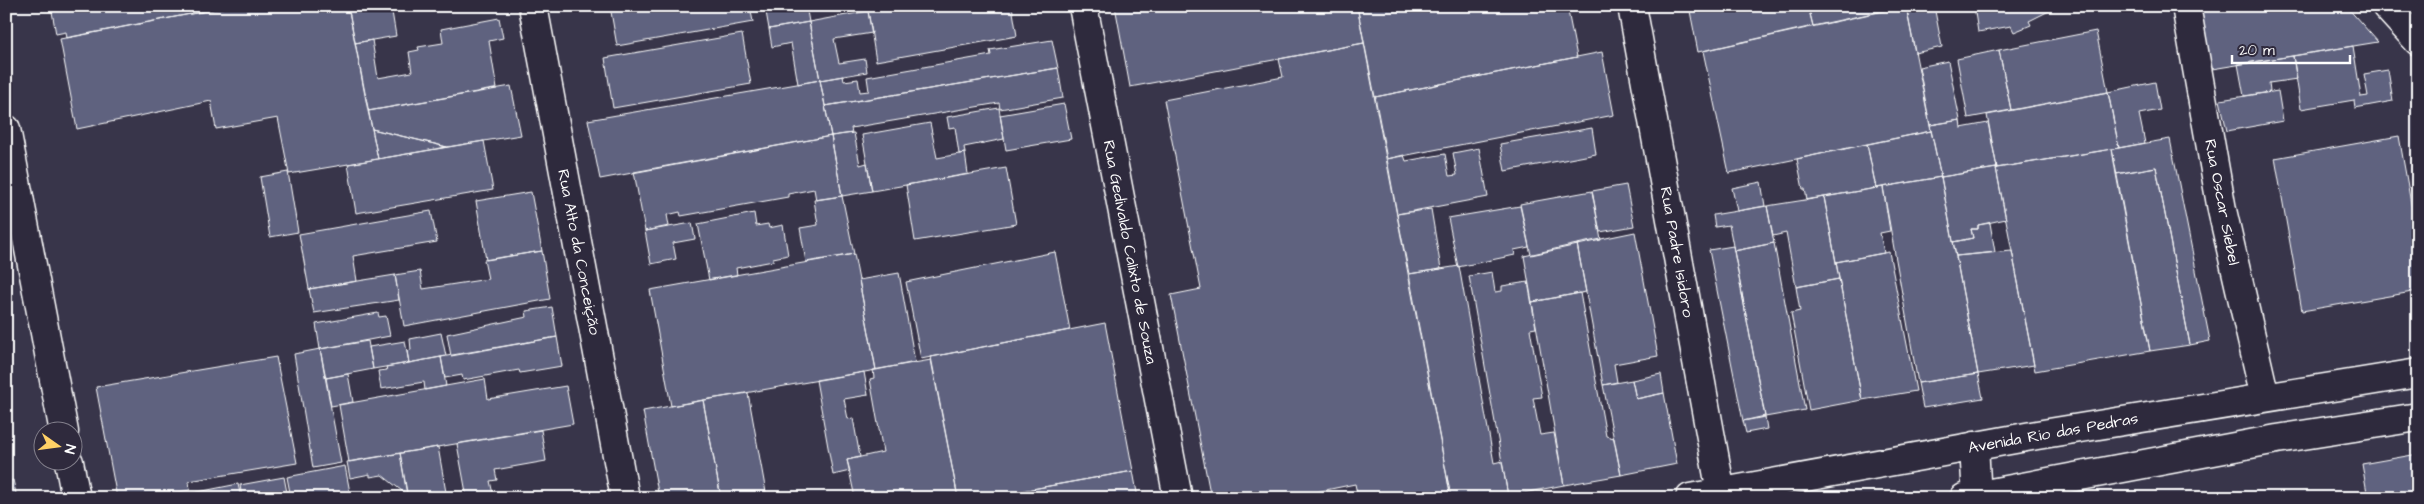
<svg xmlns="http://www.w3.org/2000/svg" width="2424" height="504" font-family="'Architects Daughter',sans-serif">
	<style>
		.building { fill: #5e627f; stroke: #fff }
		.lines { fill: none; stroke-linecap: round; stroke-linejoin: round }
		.street-casing { stroke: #fff; stroke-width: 31 }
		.secondary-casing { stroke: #fff; stroke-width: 31 }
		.street { stroke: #2f2a3d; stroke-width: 28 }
		.secondary { stroke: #2f2a3d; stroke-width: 28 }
		.labels { text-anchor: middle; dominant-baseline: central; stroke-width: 4; stroke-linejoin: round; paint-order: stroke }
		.street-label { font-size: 16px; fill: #fff; stroke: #2f2a3d }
	</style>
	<rect width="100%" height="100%" fill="#38354a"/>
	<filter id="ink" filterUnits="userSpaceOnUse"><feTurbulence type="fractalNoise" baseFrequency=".02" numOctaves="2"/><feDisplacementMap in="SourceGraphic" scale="10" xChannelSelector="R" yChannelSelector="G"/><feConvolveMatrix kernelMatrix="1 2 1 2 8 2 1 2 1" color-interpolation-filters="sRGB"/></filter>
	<g filter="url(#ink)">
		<path class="building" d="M 51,6 L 232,6 L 67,38 L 66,32 L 56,34 Z
			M 232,6 L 348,6 L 378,159 L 289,174 L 278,118 L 216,129 L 211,101 L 77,129 L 60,39 Z
			M 348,6 L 391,6 L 396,36 L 355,43 Z
			M 610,6 L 750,6 L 753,22 L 617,46 Z
			M 765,6 L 806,6 L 809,22 L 769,29 Z
			M 897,6 L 1012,6 L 1017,36 L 876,61 L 868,11 Z
			M 1115,6 L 1357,6 L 1364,43 L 1130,87 Z
			M 1357,6 L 1567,6 L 1577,57 L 1375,97 Z
			M 1689,6 L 1808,6 L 1813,26 L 1698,52 Z
			M 1808,6 L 1905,6 L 1813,26 Z
			M 1906,6 L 1931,131 L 1729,173 L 1703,51 Z
			M 1906,6 L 1934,6 L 1942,47 L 1915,53 Z
			M 1974,6 L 2059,6 L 2029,21 L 2031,25 L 2014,32 L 2011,26 L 1978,32 Z
			M 2199,6 L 2346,6 L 2378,42 L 2212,69 Z
			M 868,11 L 872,33 L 834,39 L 839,63 L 865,59 L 867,72 L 820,80 L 809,22 Z
			M 499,18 L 503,38 L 489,41 L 497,89 L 368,111 L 355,43 L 372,40 L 378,78 L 412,72 L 409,52 L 419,50 L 418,47 L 443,43 L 441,29 Z
			M 809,22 L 820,80 L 798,84 L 791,43 L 772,47 L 769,29 Z
			M 2096,31 L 2108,92 L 2011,110 L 1999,50 Z
			M 742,34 L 751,84 L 613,108 L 605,58 Z
			M 1052,40 L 1058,68 L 825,106 L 820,80 L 843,76 L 844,81 L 858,79 L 860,92 L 869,91 L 867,77 L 991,55 L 990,50 Z
			M 1364,43 L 1451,498 L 1358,498 L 1355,484 L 1316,492 L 1317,498 L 1211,498 L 1171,295 L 1201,289 L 1164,100 L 1283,77 L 1279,59 Z
			M 2353,46 L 2361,97 L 2368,96 L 2364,74 L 2388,70 L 2393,101 L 2355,108 L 2354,100 L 2301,109 L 2293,56 Z
			M 1999,50 L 2011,110 L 1968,118 L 1957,59 Z
			M 1602,52 L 1614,115 L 1387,159 L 1375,97 Z
			M 2293,56 L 2297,79 L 2269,83 L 2270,92 L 2244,96 L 2238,64 Z
			M 1948,61 L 1960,120 L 1930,125 L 1919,67 Z
			M 1058,68 L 1063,98 L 1000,109 L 999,103 L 851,128 L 852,133 L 831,136 L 825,106 Z
			M 820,80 L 831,136 L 600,179 L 588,120 Z
			M 2155,82 L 2160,110 L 2139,114 L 2145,143 L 2119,148 L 2108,92 Z
			M 511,86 L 521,135 L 447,147 L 372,129 L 368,111 Z
			M 2278,91 L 2283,121 L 2227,131 L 2220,100 Z
			M 2108,92 L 2119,148 L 1997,168 L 1987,115 Z
			M 1064,104 L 1071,139 L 1006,150 L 1000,115 Z
			M 999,108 L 1004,139 L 964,147 L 965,153 L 959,154 L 955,127 L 949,128 L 947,117 Z
			M 1960,120 L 1961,128 L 1988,123 L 1997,168 L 1941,177 L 1930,125 Z
			M 930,123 L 937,158 L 965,153 L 968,174 L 872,191 L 862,135 Z
			M 1592,128 L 1596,154 L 1505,171 L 1500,144 Z
			M 372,129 L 447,147 L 378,159 Z
			M 1931,131 L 1941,177 L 1876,188 L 1867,144 Z
			M 854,133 L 860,165 L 867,163 L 872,191 L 842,196 L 831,136 Z
			M 831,136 L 842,196 L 816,200 L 814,189 L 788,194 L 788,197 L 681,216 L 680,212 L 667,215 L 669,226 L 645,231 L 634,172 Z
			M 2399,136 L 2418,243 L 2418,291 L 2302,311 L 2275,158 Z
			M 2170,139 L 2210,341 L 2190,345 L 2156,167 L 2116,174 L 2112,149 Z
			M 484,141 L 493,190 L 356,213 L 348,164 Z
			M 1867,144 L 1876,188 L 1807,200 L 1805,189 L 1803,189 L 1797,159 Z
			M 1479,148 L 1488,197 L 1397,214 L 1387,159 L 1404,155 L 1406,161 L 1445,154 L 1449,176 L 1457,175 L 1453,153 Z
			M 2112,149 L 2150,351 L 2035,371 L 1996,168 Z
			M 2156,167 L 2190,345 L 2150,351 L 2116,174 Z
			M 1006,168 L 1016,224 L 915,241 L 906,185 Z
			M 1996,168 L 2006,219 L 1978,225 L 1978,229 L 1971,229 L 1973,238 L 1953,242 L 1941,177 Z
			M 288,172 L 298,232 L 270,237 L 260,177 Z
			M 1941,177 L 1978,374 L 1918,383 L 1883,187 Z
			M 1761,182 L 1765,206 L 1737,211 L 1732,188 Z
			M 1626,185 L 1634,226 L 1600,232 L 1592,191 Z
			M 1883,187 L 1890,231 L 1880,233 L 1884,253 L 1836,262 L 1824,197 Z
			M 1592,191 L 1601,240 L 1531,255 L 1520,204 Z
			M 531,192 L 542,251 L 486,260 L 476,201 Z
			M 842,196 L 854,254 L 806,262 L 800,228 L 818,225 L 814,200 Z
			M 1824,197 L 1839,279 L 1796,287 L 1786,233 L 1773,236 L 1767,206 Z
			M 1520,206 L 1529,247 L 1514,250 L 1515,255 L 1458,267 L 1448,218 Z
			M 1767,206 L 1774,243 L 1734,251 L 1729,225 L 1715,227 L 1713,215 Z
			M 1431,209 L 1441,269 L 1409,274 L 1397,214 Z
			M 431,211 L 437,242 L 353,256 L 357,281 L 309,289 L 299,234 Z
			M 754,213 L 756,226 L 768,224 L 769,228 L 783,225 L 788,255 L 773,258 L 773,261 L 736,268 L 737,275 L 709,280 L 698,224 Z
			M 692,223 L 695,239 L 673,243 L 676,259 L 651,264 L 645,231 Z
			M 1990,223 L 1995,252 L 1956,256 L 1953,242 L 1973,238 L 1971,229 L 1978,229 L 1978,225 Z
			M 1635,232 L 1658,356 L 1614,364 L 1617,382 L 1603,385 L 1577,244 Z
			M 1774,243 L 1805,410 L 1765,417 L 1734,251 Z
			M 1577,244 L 1586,292 L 1532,302 L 1524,256 Z
			M 1733,246 L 1765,416 L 1743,421 L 1709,250 Z
			M 542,251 L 550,299 L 404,326 L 395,275 L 420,271 L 423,289 L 488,279 L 484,260 Z
			M 2012,251 L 2034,365 L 1978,374 L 1956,256 Z
			M 1055,252 L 1070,330 L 921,359 L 906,282 Z
			M 1889,252 L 1916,391 L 1862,400 L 1836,262 Z
			M 854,254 L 876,370 L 671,406 L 650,290 Z
			M 1459,266 L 1494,463 L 1502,461 L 1508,496 L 1497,498 L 1451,498 L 1409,274 Z
			M 1492,272 L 1495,292 L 1502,291 L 1502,286 L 1528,282 L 1536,328 L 1530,329 L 1542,397 L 1533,398 L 1540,435 L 1554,433 L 1564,485 L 1508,496 L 1469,276 Z
			M 899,273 L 915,362 L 876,370 L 859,280 Z
			M 395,275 L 399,300 L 314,313 L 309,289 Z
			M 1839,279 L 1862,400 L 1809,410 L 1791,313 L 1800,311 L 1796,287 Z
			M 1580,293 L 1606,436 L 1614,438 L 1621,475 L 1564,485 L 1532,302 Z
			M 552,307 L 557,337 L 451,356 L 447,334 L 527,317 L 526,311 Z
			M 378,313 L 379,317 L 386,316 L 390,336 L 320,349 L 316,324 Z
			M 1105,323 L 1133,471 L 982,498 L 958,498 L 931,357 Z
			M 441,333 L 446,356 L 409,363 L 407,351 L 411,350 L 410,339 Z
			M 557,337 L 562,366 L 520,373 L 519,370 L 463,380 L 462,375 L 445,378 L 441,357 Z
			M 368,341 L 373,369 L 326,378 L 320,349 Z
			M 405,341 L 409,363 L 373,369 L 369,347 Z
			M 320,349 L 341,463 L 313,468 L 294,354 Z
			M 276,357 L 297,463 L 189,481 L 190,490 L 144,498 L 117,498 L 96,387 Z
			M 441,357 L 446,386 L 425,390 L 424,382 L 381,389 L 378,371 L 387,370 L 386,367 Z
			M 931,360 L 958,498 L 855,498 L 847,460 L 883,452 L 870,379 L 874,378 L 873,370 Z
			M 864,372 L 868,395 L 844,399 L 848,419 L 853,418 L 860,457 L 847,460 L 850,471 L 833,475 L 816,380 Z
			M 348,374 L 353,402 L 331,406 L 326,378 Z
			M 1661,374 L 1664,393 L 1636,399 L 1632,380 Z
			M 1978,374 L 1983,398 L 1923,408 L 1918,383 Z
			M 485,379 L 488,399 L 566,386 L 573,424 L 349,462 L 339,405 Z
			M 1632,380 L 1636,399 L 1664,393 L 1677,464 L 1621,475 L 1603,385 Z
			M 748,393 L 767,498 L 721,498 L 703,400 Z
			M 703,400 L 721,498 L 659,498 L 643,411 Z
			M 1765,417 L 1767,429 L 1746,433 L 1743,421 Z
			M 541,430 L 546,461 L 495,470 L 497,480 L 490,481 L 494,498 L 467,498 L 457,444 Z
			M 438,447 L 447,498 L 408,498 L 400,453 Z
			M 400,453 L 407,495 L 382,475 L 370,477 L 370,474 L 350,478 L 347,462 Z
			M 2418,454 L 2418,498 L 2368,498 L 2362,464 Z
			M 345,466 L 351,498 L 291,498 L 287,477 Z
			M 1133,471 L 1138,498 L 982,498 Z
			M 284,477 L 288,498 L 242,498 L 240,485 Z
			M 13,480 L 17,498 L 7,498 L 6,482 Z
			M 238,484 L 241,498 L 168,498 Z
			M 854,494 L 855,498 L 838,498 L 838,497 Z"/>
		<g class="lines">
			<defs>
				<path id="street" d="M 533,6 L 625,498
					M 1083,6 L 1178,498
					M 1632,6 L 1722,498
					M 2186,6 L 2222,210 L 2265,397
					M 2386,6 L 2418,41
					M 6,129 L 64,432
					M 69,462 L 76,498"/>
				<path id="secondary" d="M 1974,446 L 1977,498
					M 1690,498 L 2037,435 L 2418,373
					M 1964,498 L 2277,439 L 2418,417"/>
			</defs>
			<use href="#street" class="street-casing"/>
			<use href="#secondary" class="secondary-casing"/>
			<use href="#street" class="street"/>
			<use href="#secondary" class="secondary"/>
		</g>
	</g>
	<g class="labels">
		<g class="street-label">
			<text transform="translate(2222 202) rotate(79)">Rua Oscar Siebel</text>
			<text transform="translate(579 252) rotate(79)">Rua Alto da Conceição</text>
			<text transform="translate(1130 252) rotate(79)">Rua Gedivaldo Calixto de Souza</text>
			<text transform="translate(1677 252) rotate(80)">Rua Padre Isidoro</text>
			<text transform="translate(2053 433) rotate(-10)">Avenida Rio das Pedras</text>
		</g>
	</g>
	<rect width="2424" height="504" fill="none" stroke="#2f2a3d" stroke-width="25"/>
	<rect x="12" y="12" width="2399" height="479" fill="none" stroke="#fff" stroke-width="2" filter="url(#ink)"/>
	<g transform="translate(58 446) rotate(104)"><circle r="24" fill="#2f2a3d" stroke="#827f8b"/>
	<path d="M0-4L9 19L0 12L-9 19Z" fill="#ffd166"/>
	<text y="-8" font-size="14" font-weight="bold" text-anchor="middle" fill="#ffffff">N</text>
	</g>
	<path d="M2232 55v8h118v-8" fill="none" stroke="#ffffff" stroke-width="2.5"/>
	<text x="2239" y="55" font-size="15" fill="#ffffff" stroke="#2f2a3d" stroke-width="4" paint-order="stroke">20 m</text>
</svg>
